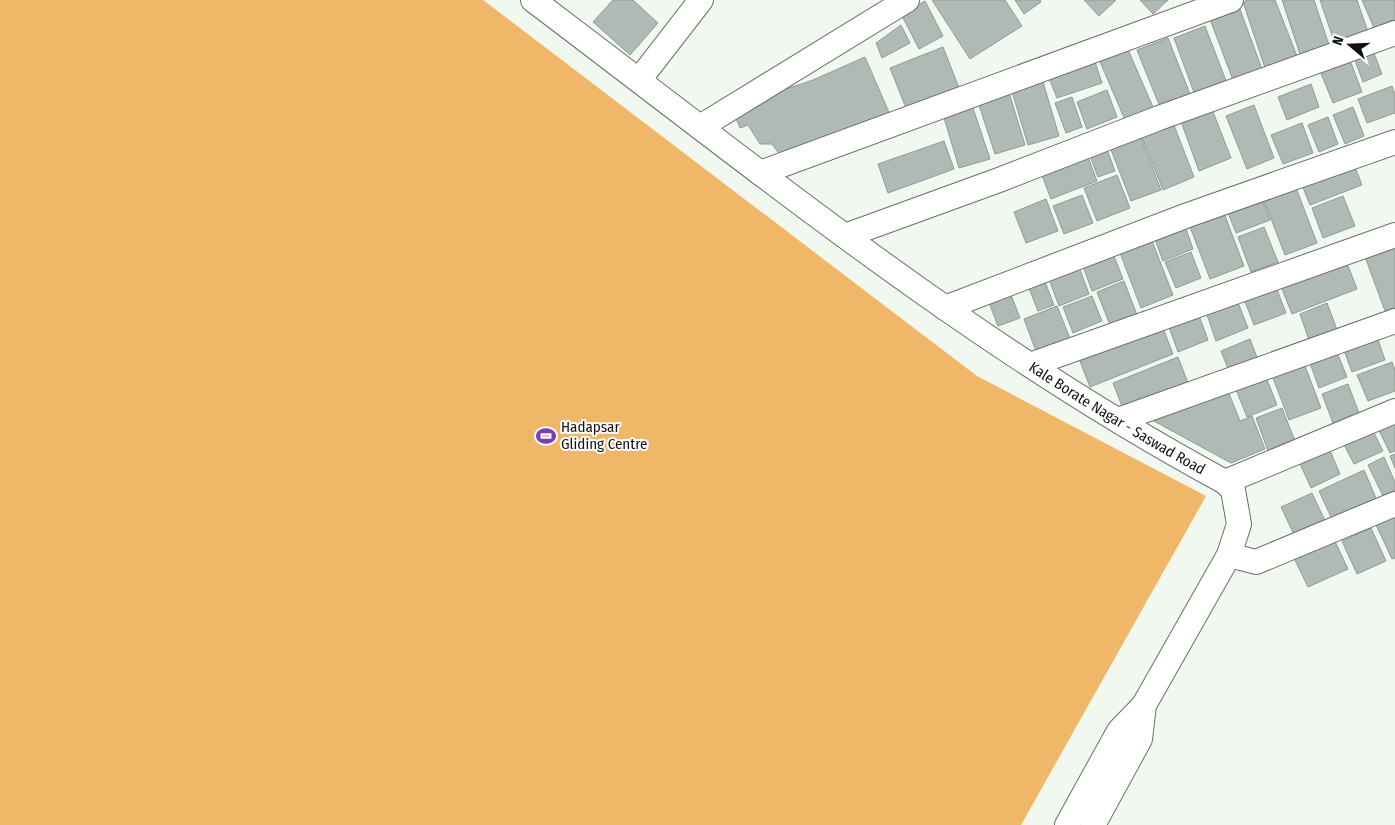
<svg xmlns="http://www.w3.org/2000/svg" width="1395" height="825" font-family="'Fira Sans Condensed',sans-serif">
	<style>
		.green { fill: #f1b768 }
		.building { fill: #afbab6; stroke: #909b97 }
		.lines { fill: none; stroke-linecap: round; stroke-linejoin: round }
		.minor-casing { stroke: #6b7069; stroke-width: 26 }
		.minor { stroke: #fff; stroke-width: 24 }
		.labels { text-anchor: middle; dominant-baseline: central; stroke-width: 4; stroke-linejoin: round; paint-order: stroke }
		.street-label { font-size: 15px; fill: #111311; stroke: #fff }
		.poi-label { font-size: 15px; fill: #111311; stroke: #fff; text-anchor: start }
	</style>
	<rect width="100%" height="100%" fill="#f1f8ef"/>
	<path class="green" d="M 0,0 L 483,0 L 977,376 L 1206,496 L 1021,825 L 0,825 Z"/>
	<path class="building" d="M 613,0 L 633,0 L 658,23 L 630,55 L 593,22 Z
		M 932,0 L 1005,0 L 1022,26 L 970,59 Z
		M 1015,0 L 1040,0 L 1041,2 L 1024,14 Z
		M 1084,0 L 1116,0 L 1099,16 Z
		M 1140,0 L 1168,0 L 1153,14 Z
		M 1248,0 L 1275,0 L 1297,56 L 1265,68 L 1243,2 Z
		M 1282,0 L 1314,0 L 1330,48 L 1301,57 Z
		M 1320,0 L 1357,0 L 1368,32 L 1335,44 Z
		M 1362,0 L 1395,0 L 1395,19 L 1374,28 Z
		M 925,1 L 943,36 L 919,49 L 901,14 Z
		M 1238,4 L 1262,69 L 1233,80 L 1208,14 Z
		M 901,25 L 910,43 L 882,58 L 876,43 Z
		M 1205,26 L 1228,86 L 1196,98 L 1174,38 Z
		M 1168,38 L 1192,99 L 1162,112 L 1137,50 Z
		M 1126,45 L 1153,107 L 1125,120 L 1098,57 Z
		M 943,47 L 961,93 L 908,113 L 890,68 Z
		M 1372,48 L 1382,74 L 1363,82 L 1353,55 Z
		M 1348,55 L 1362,92 L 1333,103 L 1318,66 Z
		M 865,57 L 891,117 L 781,156 L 772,144 L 760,144 L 748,125 L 740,128 L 735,116 L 762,97 L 813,80 Z
		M 1095,62 L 1102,83 L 1057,98 L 1049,78 Z
		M 1041,75 L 1059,136 L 1028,145 L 1010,85 Z
		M 1311,84 L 1319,107 L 1287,120 L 1278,97 Z
		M 1392,86 L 1395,94 L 1395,113 L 1367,123 L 1358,99 Z
		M 1008,89 L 1025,145 L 995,154 L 977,99 Z
		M 1107,90 L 1117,117 L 1087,129 L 1077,102 Z
		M 1072,97 L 1082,127 L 1066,133 L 1055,103 Z
		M 971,102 L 990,159 L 959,168 L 942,111 Z
		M 1210,104 L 1231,158 L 1199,171 L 1179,116 Z
		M 1254,105 L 1274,158 L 1247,169 L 1226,116 Z
		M 1353,107 L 1364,136 L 1345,144 L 1333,115 Z
		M 1328,117 L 1338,144 L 1319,152 L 1308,125 Z
		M 1172,120 L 1194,177 L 1163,190 L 1140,132 Z
		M 1302,123 L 1313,153 L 1283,164 L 1271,135 Z
		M 1138,130 L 1161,190 L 1131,201 L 1108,142 Z
		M 944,141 L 954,169 L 888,193 L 878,164 Z
		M 1105,144 L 1115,171 L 1098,177 L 1088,151 Z
		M 1086,152 L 1097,181 L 1051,199 L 1040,170 Z
		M 1352,159 L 1362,185 L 1310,205 L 1300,180 Z
		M 1117,175 L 1130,208 L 1097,221 L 1084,188 Z
		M 1293,180 L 1317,243 L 1285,255 L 1261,193 Z
		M 1259,191 L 1270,220 L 1236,233 L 1225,205 Z
		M 1082,195 L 1093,223 L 1064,234 L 1053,206 Z
		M 1343,196 L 1355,226 L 1323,238 L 1312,208 Z
		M 1046,199 L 1058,231 L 1026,243 L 1014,212 Z
		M 1221,205 L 1244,266 L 1210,279 L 1187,219 Z
		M 1182,217 L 1193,249 L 1163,261 L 1151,229 Z
		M 1264,227 L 1278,262 L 1251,272 L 1238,237 Z
		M 1149,233 L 1173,295 L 1141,308 L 1117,245 Z
		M 1395,242 L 1395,307 L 1385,311 L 1364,254 Z
		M 1110,246 L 1123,279 L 1092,291 L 1080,258 Z
		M 1191,252 L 1201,278 L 1176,288 L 1165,262 Z
		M 1345,258 L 1357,289 L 1292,314 L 1280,284 Z
		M 1076,259 L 1089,294 L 1059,306 L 1046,271 Z
		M 1042,274 L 1054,305 L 1038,311 L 1026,281 Z
		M 1124,281 L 1137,315 L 1110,325 L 1097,292 Z
		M 1008,287 L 1020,318 L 998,326 L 986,295 Z
		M 1276,287 L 1286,313 L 1254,325 L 1244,299 Z
		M 1092,296 L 1102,321 L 1073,333 L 1063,307 Z
		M 1237,300 L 1248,328 L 1216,341 L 1206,312 Z
		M 1327,303 L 1339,335 L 1311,346 L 1300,314 Z
		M 1057,306 L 1071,341 L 1037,354 L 1024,319 Z
		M 1198,313 L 1208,340 L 1178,352 L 1168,324 Z
		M 1161,323 L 1173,354 L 1090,387 L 1078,356 Z
		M 1377,337 L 1385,360 L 1352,372 L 1344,350 Z
		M 1250,339 L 1260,365 L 1231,376 L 1221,351 Z
		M 1334,345 L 1347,377 L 1319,388 L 1307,355 Z
		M 1178,357 L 1190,388 L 1125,414 L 1113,383 Z
		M 1302,358 L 1321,408 L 1289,420 L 1270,370 Z
		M 1392,362 L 1395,370 L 1395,391 L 1368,401 L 1357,375 Z
		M 1264,372 L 1277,405 L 1247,417 L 1233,382 Z
		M 1348,384 L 1359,413 L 1333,423 L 1322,394 Z
		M 1226,386 L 1240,421 L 1252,416 L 1265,449 L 1231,463 L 1141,414 Z
		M 1282,408 L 1295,441 L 1268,451 L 1256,418 Z
		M 1395,415 L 1395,451 L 1390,453 L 1376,424 Z
		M 1370,425 L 1383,451 L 1354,464 L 1340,437 Z
		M 1326,441 L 1340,474 L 1311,488 L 1296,455 Z
		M 1395,454 L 1395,468 L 1390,456 Z
		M 1384,457 L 1395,482 L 1395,490 L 1383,496 L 1368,465 Z
		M 1364,470 L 1379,505 L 1335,526 L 1319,491 Z
		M 1312,493 L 1327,525 L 1296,539 L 1281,507 Z
		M 1395,517 L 1395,558 L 1392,559 L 1376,525 Z
		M 1371,528 L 1386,561 L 1357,574 L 1342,541 Z
		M 1332,535 L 1348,569 L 1308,587 L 1292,554 Z"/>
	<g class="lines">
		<defs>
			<g id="minor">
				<path id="s1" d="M 533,0 C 757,169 976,348 1225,482 L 1233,490 L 1239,524 L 1229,555 L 1144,705 L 1140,739 L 1093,825"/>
				<path d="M 639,80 L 701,0"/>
				<path d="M 700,127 L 907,0"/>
				<path d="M 760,173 L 1231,0"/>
				<path d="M 845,236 L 999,180 L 1159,118 L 1395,33"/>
				<path d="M 945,308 L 1188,215 L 1395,142"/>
				<path d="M 1030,365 L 1395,235"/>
				<path d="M 1118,420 L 1395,321"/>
				<path d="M 1225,482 L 1395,411"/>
				<path d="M 1229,555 L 1256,562 L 1395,504"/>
				<path d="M 1067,825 L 1119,731 L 1144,705"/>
			</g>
		</defs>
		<use href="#minor" class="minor-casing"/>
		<use href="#minor" class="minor"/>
	</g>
	<defs>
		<symbol id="stadium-bare" viewBox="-9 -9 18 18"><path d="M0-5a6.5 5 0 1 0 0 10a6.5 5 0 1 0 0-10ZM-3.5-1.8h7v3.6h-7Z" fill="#773fb6" stroke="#fff" stroke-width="2.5" paint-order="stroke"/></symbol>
	</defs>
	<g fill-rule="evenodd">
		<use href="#stadium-bare" x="532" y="422" width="28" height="28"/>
	</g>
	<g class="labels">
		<g class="street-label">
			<text stroke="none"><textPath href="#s1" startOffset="719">Kale Borate Nagar - Saswad Road</textPath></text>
		</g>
		<g class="poi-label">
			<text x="561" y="427">Hadapsar<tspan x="561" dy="17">Gliding Centre</tspan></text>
		</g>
	</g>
	<g transform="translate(1350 45) rotate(289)" stroke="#ffffff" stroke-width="4" paint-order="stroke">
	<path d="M0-4L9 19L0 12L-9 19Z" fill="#111311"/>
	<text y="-8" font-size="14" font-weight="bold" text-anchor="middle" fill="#111311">N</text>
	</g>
</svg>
